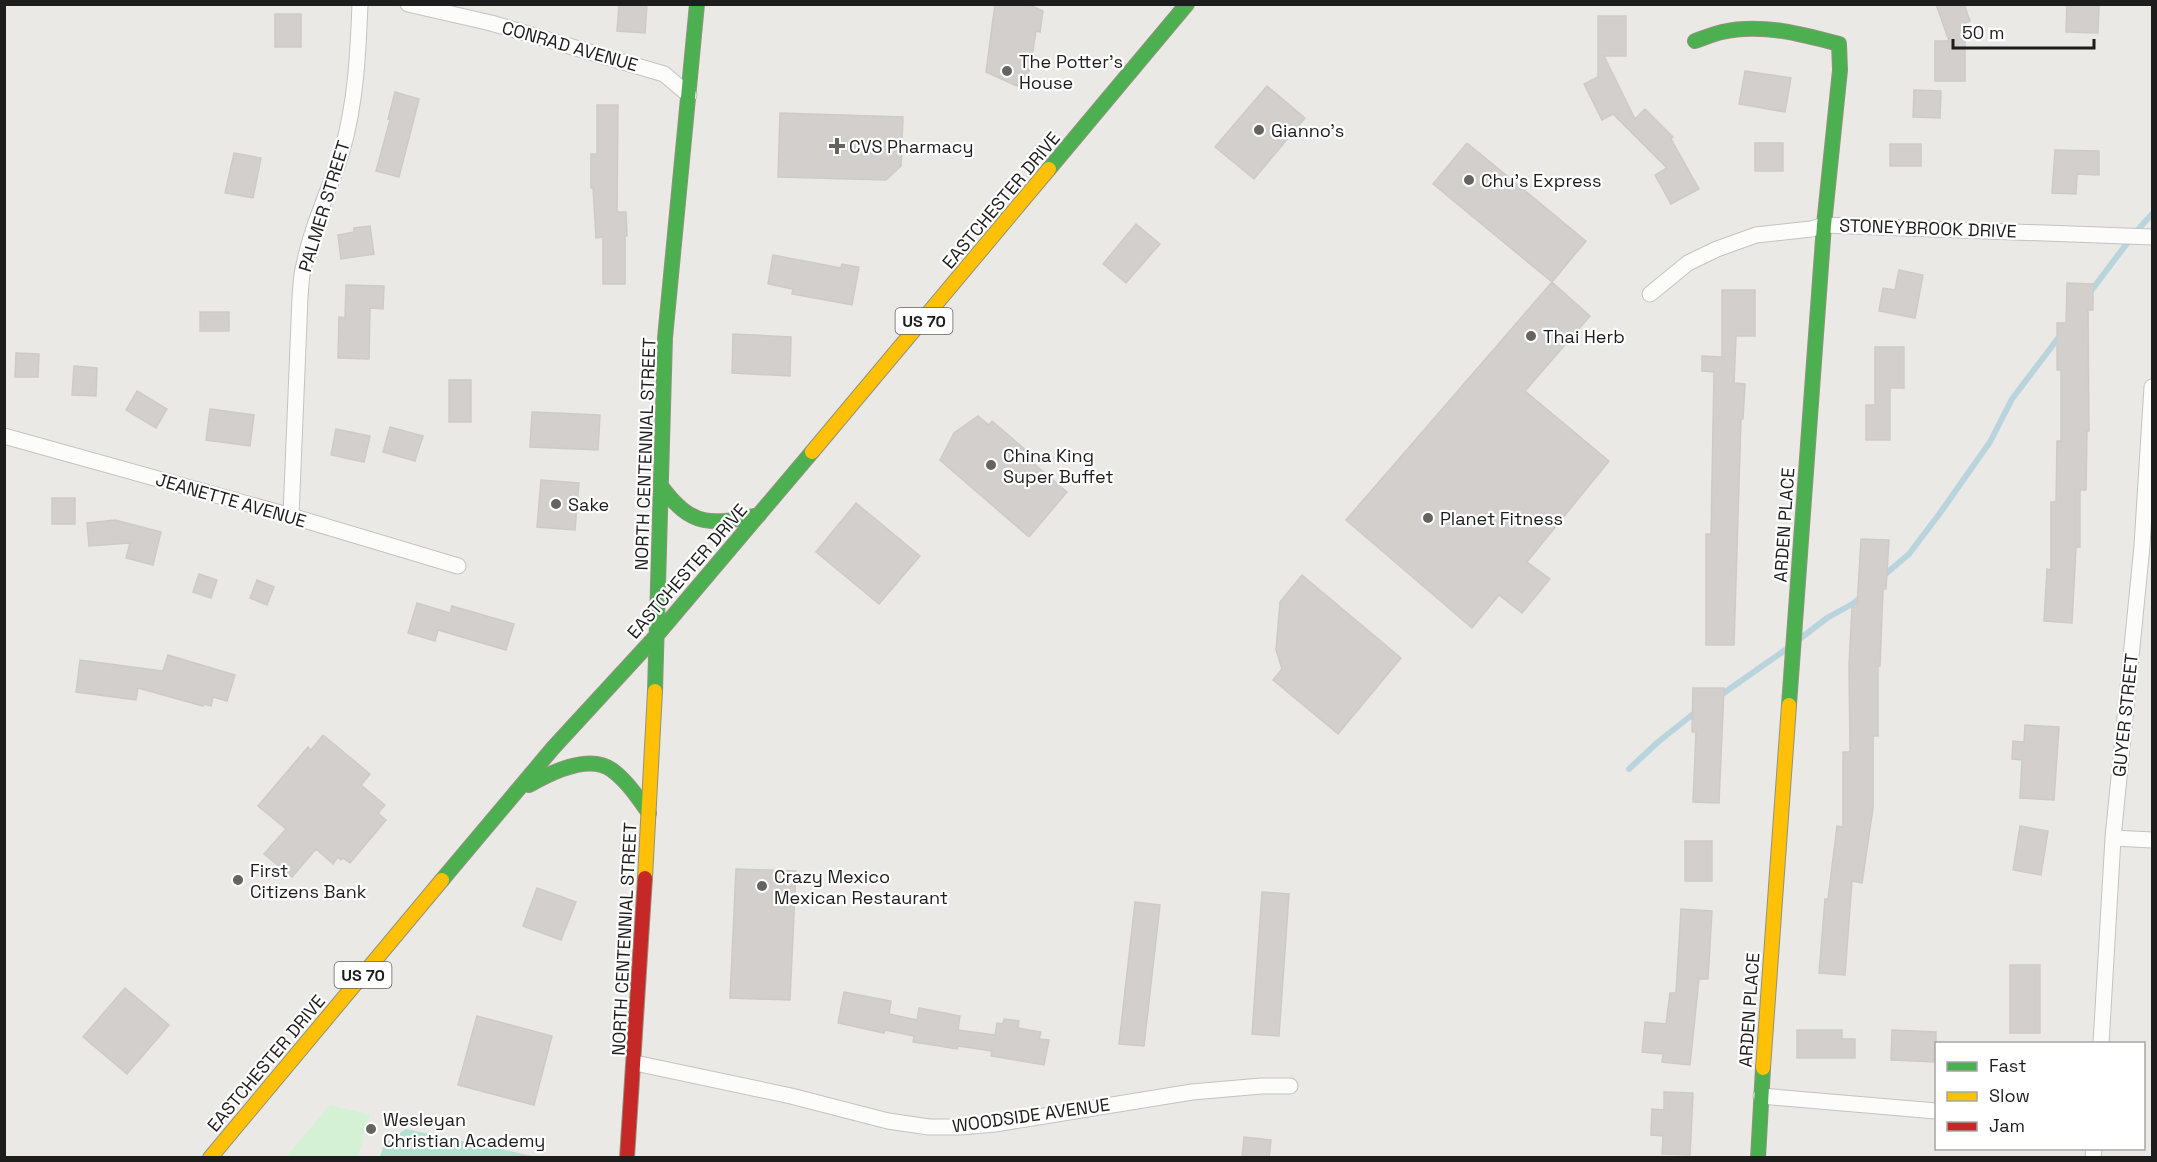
<svg xmlns="http://www.w3.org/2000/svg" width="2157" height="1162" font-family="'Space Grotesk',sans-serif">
	<style>
		.park { fill: #d4f1d6 }
		.pitch { fill: #b2e1cf }
		.lines { fill: none; stroke-linecap: round; stroke-linejoin: round }
		.stream { stroke: #bad4de; stroke-width: 6 }
		.building { fill: #d2cfcc; stroke: #cecbc7; stroke-width: 1.5 }
		.street-casing { stroke: #c4c3c2; stroke-width: 17 }
		.fast-casing { stroke: #91937f; stroke-width: 16 }
		.slow-casing { stroke: #91937f; stroke-width: 16 }
		.jam-casing { stroke: #91937f; stroke-width: 16 }
		.street { stroke: #fcfcfb; stroke-width: 15 }
		.fast { stroke: #4caf50; stroke-width: 14 }
		.slow { stroke: #ffc107; stroke-width: 14 }
		.jam { stroke: #c62828; stroke-width: 14 }
		.poi-dot { fill: #656463; stroke: #fff; stroke-width: 2 }
		.labels { text-anchor: middle; dominant-baseline: central; stroke-width: 4.5; stroke-linejoin: round; paint-order: stroke }
		.shield { fill: #fff; stroke: #616161; stroke-width: 1.5 }
		.shield-label { font-size: 16px; font-weight: bold; fill: #1d1d1d }
		.street-label { font-size: 18px; fill: #1d1d1d; stroke: #fff }
		.poi-label { font-size: 18px; fill: #1d1d1d; stroke: #fff; text-anchor: start }
	</style>
	<rect width="100%" height="100%" fill="#ebe9e6"/>
	<path class="park" d="M 330,1105 L 370,1115 L 358,1157 L 286,1157 Z"/>
	<path class="pitch" d="M 406,1129 L 537,1157 L 380,1157 L 384,1144 Z"/>
	<g class="lines">
		<path class="stream" d="M 2088,295 L 2134,234 L 2152,214
			M 1882,577 L 1909,554 L 1940,513 L 1990,442 L 2012,399 L 2062,333
			M 1801,638 L 1827,618 L 1854,603 L 1864,594
			M 1718,697 L 1788,648
			M 1629,769 L 1658,742 L 1697,711"/>
	</g>
	<path class="building" d="M 619,4 L 647,4 L 645,33 L 617,31 Z
		M 995,4 L 1027,4 L 1043,11 L 1040,32 L 1036,31 L 1030,70 L 1017,86 L 986,72 Z
		M 1936,4 L 1964,4 L 1970,21 L 1965,23 L 1965,81 L 1935,81 L 1935,41 L 1949,41 Z
		M 2067,4 L 2099,4 L 2098,33 L 2066,32 Z
		M 275,14 L 301,14 L 301,47 L 275,47 Z
		M 1598,16 L 1626,16 L 1626,56 L 1604,56 L 1635,119 L 1645,109 L 1673,137 L 1671,139 L 1699,189 L 1671,204 L 1655,175 L 1667,168 L 1613,114 L 1602,120 L 1584,84 L 1598,77 Z
		M 1745,71 L 1791,78 L 1785,112 L 1739,104 Z
		M 1267,86 L 1305,118 L 1254,179 L 1215,147 Z
		M 1914,90 L 1941,91 L 1940,118 L 1913,117 Z
		M 395,92 L 419,99 L 399,177 L 376,171 L 390,120 L 388,119 Z
		M 597,105 L 618,105 L 617,212 L 626,212 L 627,236 L 625,236 L 625,284 L 603,284 L 603,237 L 596,238 L 593,188 L 591,188 L 591,154 L 597,154 Z
		M 780,113 L 903,117 L 901,166 L 886,180 L 778,177 Z
		M 1467,143 L 1586,241 L 1552,282 L 1433,184 Z
		M 1755,143 L 1783,143 L 1783,171 L 1755,171 Z
		M 1890,144 L 1921,144 L 1921,166 L 1890,166 Z
		M 2055,150 L 2099,151 L 2099,175 L 2077,174 L 2076,194 L 2052,193 Z
		M 234,153 L 261,158 L 253,198 L 225,193 Z
		M 1136,224 L 1160,244 L 1126,283 L 1103,264 Z
		M 370,226 L 374,254 L 341,259 L 338,235 L 354,232 L 354,228 Z
		M 773,255 L 841,268 L 842,264 L 859,267 L 852,305 L 792,294 L 793,289 L 768,284 Z
		M 1899,270 L 1923,275 L 1915,318 L 1879,311 L 1883,288 L 1895,290 Z
		M 1552,282 L 1590,316 L 1525,391 L 1609,461 L 1527,562 L 1550,579 L 1522,613 L 1499,595 L 1472,628 L 1346,520 Z
		M 2067,283 L 2093,284 L 2093,310 L 2088,310 L 2089,431 L 2087,431 L 2086,490 L 2080,490 L 2080,547 L 2076,547 L 2072,623 L 2044,621 L 2047,569 L 2051,570 L 2051,502 L 2056,502 L 2057,441 L 2061,441 L 2061,370 L 2057,370 L 2057,323 L 2066,323 Z
		M 346,285 L 384,286 L 383,309 L 370,308 L 369,359 L 338,358 L 339,317 L 345,318 Z
		M 1722,290 L 1755,290 L 1755,336 L 1736,336 L 1734,383 L 1745,384 L 1743,419 L 1741,419 L 1734,645 L 1706,645 L 1706,534 L 1711,534 L 1714,372 L 1702,371 L 1702,356 L 1722,357 Z
		M 200,312 L 229,312 L 229,331 L 200,331 Z
		M 733,334 L 791,337 L 790,376 L 732,373 Z
		M 1875,347 L 1904,347 L 1904,388 L 1890,388 L 1890,440 L 1866,440 L 1866,405 L 1875,405 Z
		M 16,353 L 39,354 L 38,377 L 15,377 Z
		M 74,366 L 97,368 L 96,396 L 72,395 Z
		M 449,380 L 471,380 L 471,422 L 449,422 Z
		M 137,391 L 167,409 L 156,428 L 126,410 Z
		M 210,409 L 254,415 L 250,446 L 206,440 Z
		M 532,412 L 600,415 L 598,450 L 530,447 Z
		M 978,416 L 989,425 L 992,421 L 1028,452 L 1025,456 L 1067,492 L 1029,537 L 940,460 L 954,433 Z
		M 390,427 L 423,436 L 415,461 L 383,452 Z
		M 336,429 L 370,436 L 364,462 L 331,455 Z
		M 541,480 L 579,483 L 575,530 L 537,527 Z
		M 52,498 L 75,498 L 75,524 L 52,524 Z
		M 856,503 L 920,556 L 879,604 L 816,552 Z
		M 115,520 L 161,532 L 153,565 L 126,558 L 130,543 L 89,546 L 87,523 Z
		M 1861,539 L 1889,540 L 1886,589 L 1883,589 L 1880,666 L 1878,666 L 1878,736 L 1873,736 L 1873,808 L 1862,883 L 1852,881 L 1845,975 L 1819,973 L 1825,899 L 1828,899 L 1837,826 L 1843,827 L 1843,752 L 1850,752 L 1849,665 L 1852,607 L 1857,607 Z
		M 199,574 L 217,580 L 211,598 L 193,592 Z
		M 1302,575 L 1401,658 L 1338,734 L 1273,680 L 1282,669 L 1276,650 L 1280,602 Z
		M 257,580 L 274,587 L 267,605 L 250,598 Z
		M 417,603 L 450,613 L 452,606 L 514,624 L 506,650 L 438,630 L 435,641 L 408,633 Z
		M 168,655 L 235,675 L 227,701 L 213,697 L 211,706 L 204,704 L 203,706 L 138,688 L 136,700 L 76,692 L 80,660 L 163,671 Z
		M 1693,688 L 1724,688 L 1719,803 L 1693,802 L 1696,732 L 1692,732 Z
		M 2025,725 L 2059,727 L 2054,800 L 2020,798 L 2022,760 L 2012,759 L 2013,741 L 2024,742 Z
		M 323,735 L 370,774 L 361,785 L 385,805 L 378,813 L 386,820 L 350,863 L 343,858 L 341,860 L 338,857 L 333,864 L 316,849 L 292,877 L 264,854 L 286,829 L 258,806 L 308,747 L 311,750 Z
		M 2020,826 L 2048,831 L 2041,875 L 2013,870 Z
		M 1685,841 L 1712,841 L 1712,881 L 1685,881 Z
		M 736,869 L 796,871 L 790,1000 L 730,998 Z
		M 537,888 L 576,902 L 561,940 L 523,926 Z
		M 1262,892 L 1289,894 L 1279,1036 L 1252,1034 Z
		M 1135,902 L 1160,905 L 1144,1046 L 1119,1044 Z
		M 1681,909 L 1712,911 L 1708,979 L 1699,979 L 1690,1065 L 1662,1062 L 1663,1054 L 1642,1052 L 1645,1022 L 1666,1024 L 1670,993 L 1676,993 Z
		M 2010,965 L 2040,965 L 2040,1033 L 2010,1033 Z
		M 125,988 L 169,1025 L 127,1074 L 83,1037 Z
		M 844,992 L 891,1001 L 889,1014 L 917,1020 L 919,1008 L 960,1016 L 958,1030 L 995,1035 L 997,1023 L 1003,1024 L 1004,1019 L 1019,1021 L 1018,1028 L 1041,1032 L 1039,1039 L 1049,1040 L 1044,1065 L 991,1056 L 992,1051 L 958,1046 L 957,1049 L 913,1042 L 914,1036 L 885,1030 L 884,1033 L 838,1023 Z
		M 477,1016 L 552,1036 L 534,1105 L 458,1085 Z
		M 1797,1030 L 1842,1030 L 1842,1039 L 1855,1039 L 1855,1058 L 1797,1058 Z
		M 1892,1030 L 1936,1032 L 1936,1062 L 1891,1060 Z
		M 1664,1092 L 1693,1093 L 1690,1155 L 1662,1154 L 1663,1136 L 1651,1135 L 1652,1109 L 1664,1110 Z
		M 1244,1137 L 1271,1140 L 1269,1158 L 1242,1158 Z"/>
	<g class="lines">
		<defs>
			<path id="street" d="M 408,4 L 491,23 L 664,74 L 689,95
				M 1650,294 L 1688,263 L 1717,249 L 1756,235 L 1811,229 L 1824,225 L 2152,237
				M 4,436 L 291,516 L 458,566
				M 291,516 L 300,297 C 301,286 301,275 304,265 C 312,225 330,189 342,151 C 356,102 358,54 360,4
				M 2113,838 L 2152,840
				M 2101,1044 L 2113,838 L 2142,546 L 2152,387
				M 635,1063 L 791,1096 L 888,1121 L 929,1127 L 960,1127 L 995,1124 L 1192,1092 L 1261,1086 L 1290,1086
				M 1761,1096 L 1936,1111
				M 2093,1158 L 2094,1148"/>
			<path id="fast" d="M 1695,41 C 1704,38 1713,34 1722,32 C 1761,23 1802,34 1839,44 L 1840,70 L 1824,225 L 1789,705
				M 1049,169 L 1187,4
				M 661,486 C 692,528 711,525 759,515
				M 655,691 L 665,338 L 697,4
				M 529,785 C 550,773 589,753 612,770 C 627,781 638,798 649,813
				M 442,880 L 553,748 L 657,635 L 812,452
				M 1758,1158 L 1763,1068"/>
			<path id="slow" d="M 812,452 L 1049,169
				M 645,878 L 655,691
				M 1763,1068 L 1789,705
				M 210,1158 L 442,880"/>
			<path id="jam" d="M 627,1158 L 645,878"/>
		</defs>
		<use href="#street" class="street-casing"/>
		<use href="#fast" class="fast-casing"/>
		<use href="#slow" class="slow-casing"/>
		<use href="#jam" class="jam-casing"/>
		<use href="#street" class="street"/>
		<use href="#fast" class="fast"/>
		<use href="#slow" class="slow"/>
		<use href="#jam" class="jam"/>
	</g>
	<g class="poi-dot">
		<circle cx="1007" cy="71" r="6"/>
		<circle cx="1259" cy="130" r="6"/>
		<path d="M834 137h6v6h6v6h-6v6h-6v-6h-6v-6h6z"/>
		<circle cx="1469" cy="180" r="6"/>
		<circle cx="1531" cy="336" r="6"/>
		<circle cx="991" cy="465" r="6"/>
		<circle cx="556" cy="504" r="6"/>
		<circle cx="1428" cy="518" r="6"/>
		<circle cx="238" cy="880" r="6"/>
		<circle cx="762" cy="886" r="6"/>
		<circle cx="371" cy="1129" r="6"/>
	</g>
	<g class="labels">
		<g class="shield">
			<rect x="895.5" y="308" width="57" height="26" rx="4.5"/>
			<rect x="334.5" y="962" width="57" height="26" rx="4.5"/>
		</g>
		<g class="shield-label">
			<text x="924" y="321">US 70</text>
			<text x="363" y="975">US 70</text>
		</g>
		<g class="street-label">
			<text transform="translate(570 46) rotate(16)">CONRAD AVENUE</text>
			<text transform="translate(1001 200) rotate(-50)">EASTCHESTER DRIVE</text>
			<text transform="translate(324 206) rotate(-73)">PALMER STREET</text>
			<text transform="translate(1928 228) rotate(2)">STONEYBROOK DRIVE</text>
			<text transform="translate(645 454) rotate(-88)">NORTH CENTENNIAL STREET</text>
			<text transform="translate(231 500) rotate(16)">JEANETTE AVENUE</text>
			<text transform="translate(1784 525) rotate(-86)">ARDEN PLACE</text>
			<text transform="translate(687 571) rotate(-49)">EASTCHESTER DRIVE</text>
			<text transform="translate(2125 715) rotate(-84)">GUYER STREET</text>
			<text transform="translate(624 939) rotate(-87)">NORTH CENTENNIAL STREET</text>
			<text transform="translate(1749 1010) rotate(-86)">ARDEN PLACE</text>
			<text transform="translate(266 1063) rotate(-50)">EASTCHESTER DRIVE</text>
			<text transform="translate(1031 1115) rotate(-8)">WOODSIDE AVENUE</text>
		</g>
		<g class="poi-label">
			<text x="1019" y="61">The Potter's<tspan x="1019" dy="21">House</tspan></text>
			<text x="1271" y="130">Gianno's</text>
			<text x="849" y="146">CVS Pharmacy</text>
			<text x="1481" y="180">Chu's Express</text>
			<text x="1543" y="336">Thai Herb</text>
			<text x="1003" y="455">China King<tspan x="1003" dy="21">Super Buffet</tspan></text>
			<text x="568" y="504">Sake</text>
			<text x="1440" y="518">Planet Fitness</text>
			<text x="250" y="870">First<tspan x="250" dy="21">Citizens Bank</tspan></text>
			<text x="774" y="876">Crazy Mexico<tspan x="774" dy="21">Mexican Restaurant</tspan></text>
			<text x="383" y="1119">Wesleyan<tspan x="383" dy="21">Christian Academy</tspan></text>
		</g>
	</g>
	<rect width="2157" height="1162" fill="none" stroke="#1d1d1d" stroke-width="12"/>
	<rect x="1935" y="1042" width="210" height="108" fill="#ffffff" stroke="#a5a5a5" stroke-width="1.5"/>
	<rect x="1947" y="1062" width="30" height="9" fill="#4caf50" stroke="#a5a5a5" stroke-width="1.5"/>
	<text x="1989" y="1072" font-size="18" fill="#1d1d1d">Fast</text>
	<rect x="1947" y="1092" width="30" height="9" fill="#ffc107" stroke="#a5a5a5" stroke-width="1.5"/>
	<text x="1989" y="1102" font-size="18" fill="#1d1d1d">Slow</text>
	<rect x="1947" y="1122" width="30" height="9" fill="#c62828" stroke="#a5a5a5" stroke-width="1.5"/>
	<text x="1989" y="1132" font-size="18" fill="#1d1d1d">Jam</text>
	<path d="M1953 39v9h141v-9" fill="none" stroke="#1d1d1d" stroke-width="3"/>
	<text x="1962" y="39" font-size="18" fill="#1d1d1d" stroke="#ffffff" stroke-width="4.5" paint-order="stroke">50 m</text>
</svg>
